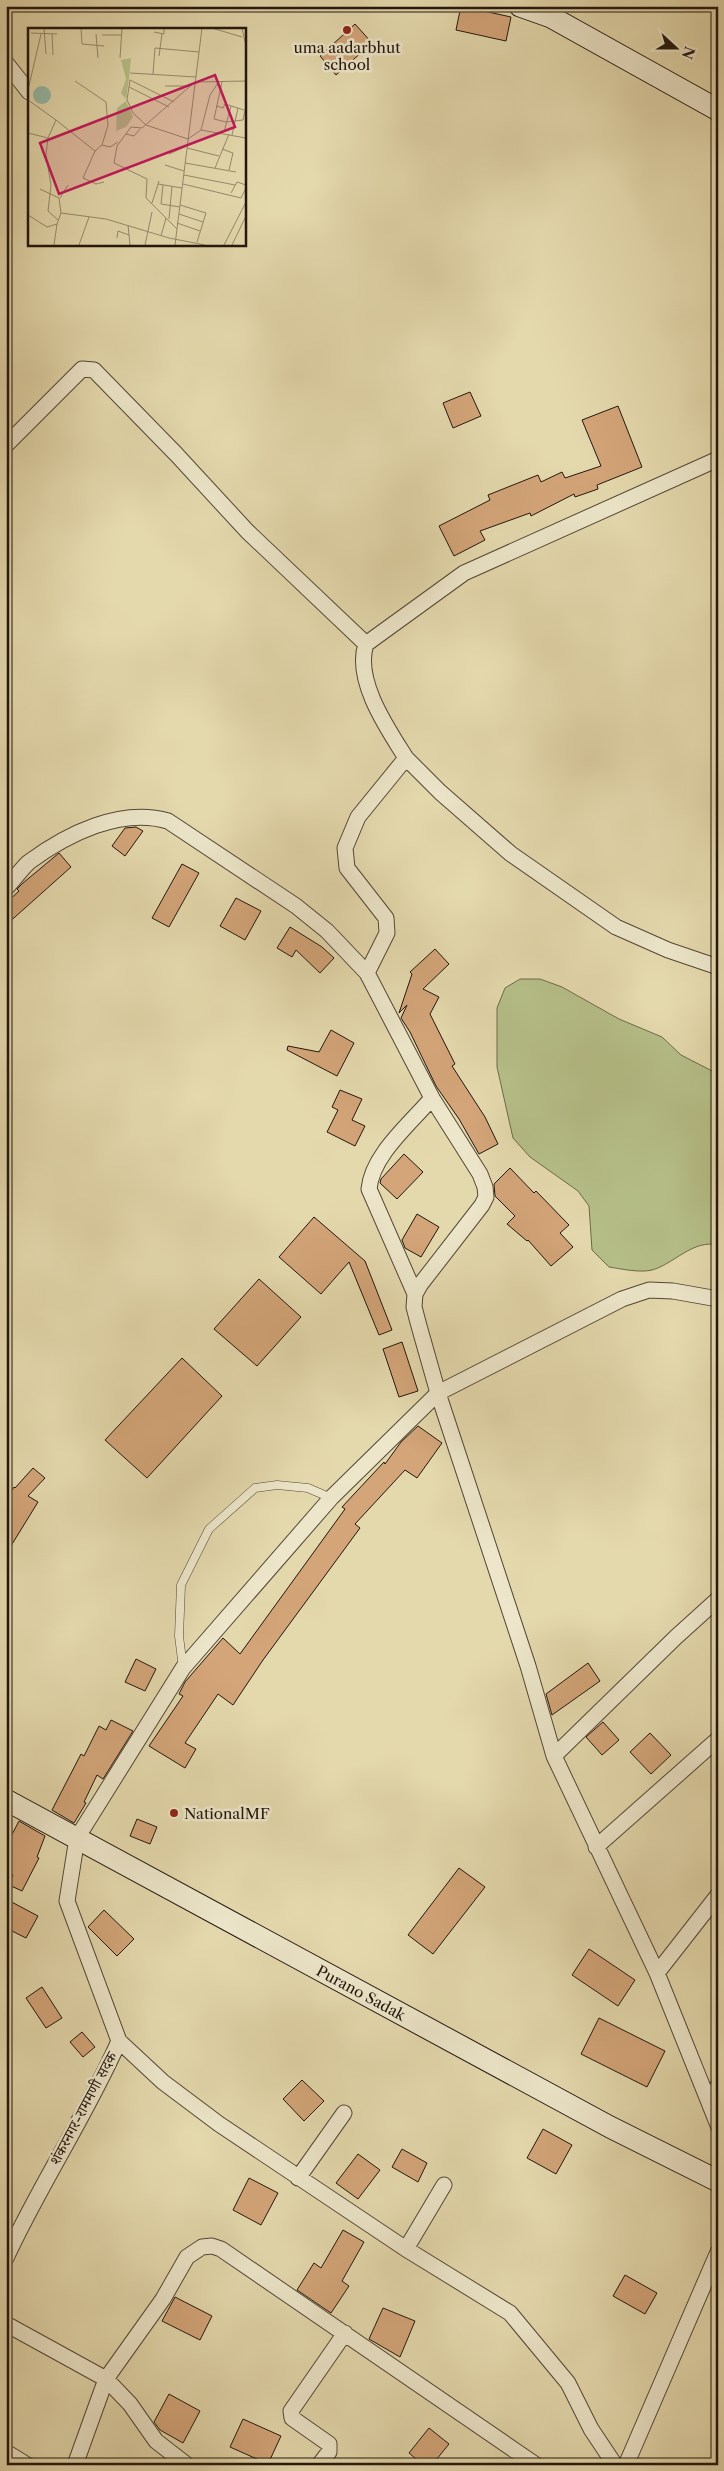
<svg xmlns="http://www.w3.org/2000/svg" width="724" height="2471" font-family="'Libre Caslon Text','Noto Serif Devanagari',serif">
	<style>
		.green { fill: #b6bf88; stroke: #6c6a4c }
		.building { fill: #d3a579; stroke: #21160f }
		.lines { fill: none; stroke-linecap: round; stroke-linejoin: round }
		.lane-casing { stroke: #524736; stroke-width: 9 }
		.street-casing { stroke: #524736; stroke-width: 17 }
		.secondary-casing { stroke: #21160f; stroke-width: 23 }
		.lane { stroke: #ede6ca; stroke-width: 8 }
		.street { stroke: #ede6ca; stroke-width: 15 }
		.secondary { stroke: #ede6ca; stroke-width: 21 }
		.poi-dot { fill: #8f2418; stroke: #ede6ca; stroke-width: 2 }
		.labels { text-anchor: middle; dominant-baseline: central; stroke-width: 5; stroke-linejoin: round; paint-order: stroke }
		.poi-label { font-size: 15px; fill: #21160f; stroke: #ede6ca }
		.street-label { font-size: 15px; fill: #21160f; stroke: #ede6ca }
		.inset-road { fill: none; stroke: #968b6e; stroke-width: 1 }
		.view { fill: #c2185b; fill-opacity: 0.15; stroke: #c2185b; stroke-width: 2.5 }
		.inset-edge { fill: none; stroke: #21160f; stroke-width: 2.5 }
	</style>
	<rect width="100%" height="100%" fill="#e4d9ad"/>
	<filter id="stains"><feTurbulence type="fractalNoise" baseFrequency=".004" numOctaves="4"/><feColorMatrix values="0 0 0 0 .2 0 0 0 0 .09 0 0 0 0 .02 0 0 0 .5 -.17"/></filter>
	<radialGradient id="worn" r=".72"><stop offset=".6" stop-color="#630" stop-opacity="0"/><stop offset="1" stop-color="#630" stop-opacity=".3"/></radialGradient>
	<path class="green" d="M 520,979 L 540,979 L 562,987 L 619,1019 L 662,1037 L 681,1055 L 718,1074 L 718,1245 C 693,1239 674,1264 652,1270 C 640,1273 622,1269 609,1267 L 592,1250 L 589,1206 L 578,1191 L 530,1157 L 513,1138 L 497,1067 L 497,1008 L 505,988 Z"/>
	<path class="building" d="M 461,6 L 511,17 L 506,41 L 456,30 Z
		M 355,24 L 372,43 L 336,75 L 320,56 Z
		M 470,392 L 481,416 L 453,428 L 443,403 Z
		M 618,406 L 642,467 L 597,485 L 598,489 L 575,497 L 574,494 L 531,516 L 530,513 L 480,531 L 485,540 L 454,556 L 439,526 L 490,500 L 488,495 L 538,475 L 541,482 L 562,472 L 565,478 L 601,466 L 582,420 Z
		M 136,827 L 143,831 L 125,856 L 112,846 L 125,828 Z
		M 59,853 L 71,867 L 6,925 L 6,903 L 19,891 L 17,889 L 23,883 Z
		M 182,864 L 199,873 L 169,927 L 152,918 Z
		M 236,898 L 261,911 L 245,940 L 220,926 Z
		M 290,927 L 322,947 L 334,958 L 320,973 L 296,950 L 292,957 L 277,948 Z
		M 435,949 L 449,964 L 423,989 L 439,997 L 430,1014 L 455,1064 L 452,1066 L 485,1117 L 498,1144 L 479,1154 L 459,1119 L 436,1086 L 410,1032 L 401,1018 L 407,1005 L 399,1013 L 412,974 L 410,972 Z
		M 331,1030 L 354,1043 L 337,1076 L 287,1050 L 288,1046 L 319,1052 Z
		M 340,1090 L 362,1099 L 352,1120 L 365,1126 L 355,1146 L 327,1132 L 338,1110 L 332,1107 Z
		M 404,1154 L 423,1172 L 397,1199 L 380,1183 L 381,1179 Z
		M 510,1168 L 534,1193 L 536,1191 L 569,1225 L 560,1233 L 573,1247 L 551,1266 L 528,1240 L 527,1241 L 507,1224 L 515,1216 L 495,1196 L 494,1184 Z
		M 417,1214 L 439,1227 L 421,1257 L 405,1248 L 402,1240 Z
		M 314,1217 L 365,1261 L 392,1330 L 379,1335 L 349,1262 L 321,1294 L 279,1257 Z
		M 259,1279 L 301,1317 L 257,1366 L 214,1329 Z
		M 402,1342 L 418,1391 L 399,1397 L 383,1349 Z
		M 182,1358 L 222,1396 L 147,1478 L 105,1440 Z
		M 418,1426 L 442,1443 L 417,1478 L 405,1470 L 355,1524 L 360,1528 L 263,1660 L 233,1705 L 218,1694 L 185,1743 L 196,1749 L 185,1768 L 149,1746 L 183,1696 L 179,1694 L 185,1682 L 223,1638 L 240,1654 L 345,1509 L 342,1507 L 384,1462 L 385,1464 L 401,1442 Z
		M 33,1468 L 45,1478 L 28,1496 L 38,1502 L 6,1554 L 6,1499 L 14,1487 L 15,1488 Z
		M 136,1659 L 156,1669 L 145,1691 L 125,1682 Z
		M 588,1663 L 600,1681 L 552,1715 L 546,1694 Z
		M 111,1720 L 133,1731 L 103,1779 L 97,1775 L 84,1802 L 86,1803 L 74,1823 L 52,1810 L 81,1754 L 84,1756 L 99,1726 L 106,1730 Z
		M 603,1722 L 619,1740 L 602,1755 L 586,1737 Z
		M 650,1733 L 671,1755 L 651,1774 L 630,1752 Z
		M 137,1819 L 157,1827 L 150,1844 L 130,1836 Z
		M 19,1821 L 45,1836 L 37,1857 L 39,1858 L 22,1891 L 9,1885 L 13,1875 L 6,1872 L 6,1846 Z
		M 459,1868 L 485,1887 L 433,1954 L 408,1935 Z
		M 6,1899 L 38,1916 L 26,1938 L 6,1928 Z
		M 104,1910 L 134,1939 L 117,1956 L 88,1927 Z
		M 589,1949 L 635,1980 L 618,2006 L 572,1975 Z
		M 42,1987 L 62,2018 L 46,2028 L 26,1998 Z
		M 599,2018 L 665,2051 L 647,2087 L 581,2054 Z
		M 82,2032 L 95,2047 L 83,2057 L 70,2042 Z
		M 302,2080 L 324,2101 L 304,2121 L 283,2099 Z
		M 543,2129 L 572,2145 L 556,2174 L 527,2158 Z
		M 402,2149 L 427,2163 L 418,2182 L 392,2167 Z
		M 358,2154 L 380,2170 L 358,2199 L 336,2183 Z
		M 249,2178 L 278,2193 L 261,2225 L 233,2210 Z
		M 343,2230 L 364,2242 L 342,2281 L 349,2286 L 331,2313 L 297,2290 L 314,2263 L 321,2268 Z
		M 625,2275 L 657,2293 L 645,2314 L 613,2296 Z
		M 175,2297 L 212,2316 L 200,2340 L 162,2321 Z
		M 383,2308 L 415,2321 L 400,2357 L 369,2339 Z
		M 169,2394 L 200,2411 L 183,2443 L 160,2430 L 154,2422 Z
		M 243,2419 L 281,2436 L 268,2464 L 230,2447 Z
		M 429,2428 L 449,2444 L 432,2465 L 423,2465 L 409,2453 Z"/>
	<g class="lines">
		<defs>
			<path id="lane" d="M 183,1668 L 179,1636 L 181,1585 L 209,1529 L 255,1488 L 277,1485 L 308,1488 L 331,1498"/>
			<path id="street" d="M 6,63 L 29,92
				M 6,445 L 82,369 L 94,370 L 176,454 L 247,531 L 366,644
				M 406,758 L 440,792 L 511,854 L 616,927 L 668,950 L 718,967
				M 6,888 C 14,880 21,869 29,862 C 67,834 121,807 168,821 L 296,906 L 327,931 L 367,973 L 432,1098 L 480,1174 L 485,1187 L 486,1197 L 482,1205 L 420,1285 L 415,1294 L 414,1307 L 419,1326 L 438,1393 L 528,1666 L 554,1756 L 657,1973 L 718,2125
				M 367,973 L 387,933 L 386,918 L 347,868 L 345,848 L 358,817 L 406,758 C 387,728 354,680 366,644 L 464,573 L 718,459
				M 415,1294 L 369,1189 C 372,1155 410,1124 432,1098
				M 554,1756 L 676,1637 L 718,1599
				M 596,1847 L 718,1739
				M 657,1973 L 718,1895
				M 119,2041 L 163,2082 L 219,2124 L 406,2249 L 510,2313 L 568,2383 L 591,2429 L 615,2465
				M 711,2106 L 718,2086
				M 298,2178 L 344,2113
				M 406,2249 L 444,2185
				M 6,2258 C 40,2184 86,2116 119,2041 L 67,1901 L 77,1838 L 183,1668 L 331,1498 L 438,1393 L 622,1299 L 649,1290 L 673,1291 L 718,1299
				M 6,2324 L 106,2379 L 130,2404 L 156,2441 L 187,2465
				M 6,2452 L 27,2465
				M 75,2465 L 106,2379 L 163,2299 L 187,2257 L 202,2247 L 212,2246 L 221,2249 L 536,2465
				M 319,2465 L 329,2452 L 329,2444 L 292,2418 L 291,2411 L 345,2333
				M 626,2465 L 718,2252"/>
			<g id="secondary">
				<path d="M 520,6 L 551,17 L 718,110"/>
				<path id="s1" d="M 6,1800 L 610,2127 L 718,2181"/>
			</g>
		</defs>
		<use href="#lane" class="lane-casing"/>
		<use href="#street" class="street-casing"/>
		<use href="#secondary" class="secondary-casing"/>
		<use href="#lane" class="lane"/>
		<use href="#street" class="street"/>
		<use href="#secondary" class="secondary"/>
	</g>
	<g class="poi-dot">
		<circle cx="347" cy="30" r="5"/>
		<circle cx="174" cy="1813" r="5"/>
	</g>
	<g class="labels">
		<g class="poi-label">
			<text x="347" y="47">uma aadarbhut<tspan x="347" dy="17">school</tspan></text>
			<text x="184" y="1813" text-anchor="start">NationalMF</text>
		</g>
		<g class="street-label">
			<text stroke="none"><textPath href="#s1" startOffset="404">Purano Sadak</textPath></text>
			<text transform="translate(83 2108) rotate(-62)">शंकरनगर-राममणी सदक</text>
		</g>
	</g>
	<g transform="translate(28 28)">
		<rect width="218" height="218" fill="#e4d9ad"/>
		<path d="M 103,30 L 101,50 L 98,71 L 93,65 L 98,51 L 93,32 ZM 98,73 L 105,89 L 98,99 L 88,103 L 89,80 Z" fill="#b6bf88"/>
		<path d="M5 67a9 9 0 1 1 18 0a9 9 0 1 1-18 0Z" fill="#96baa8"/>
		<path class="inset-road" d="M 16,0 L 18,26M 53,0 L 54,16 L 76,18M 184,0 L 214,9M 214,0 L 218,18M 126,4 L 136,6 L 136,0M 3,5 L 29,6M 24,6 L 25,27M 68,6 L 70,30M 74,7 L 93,7M 131,28 L 134,6M 92,30 L 94,0M 102,45 L 168,49M 125,46 L 127,20 L 171,24M 47,53 L 78,74 L 80,97 L 74,117M 194,54 L 186,91 L 198,94 L 215,92 L 217,82M 137,58 L 160,58M 101,59 L 141,79M 0,62 L 13,6M 0,72 L 28,92 L 20,110 L 18,127 L 23,157 L 20,183 L 30,192M 146,74 L 102,52 L 99,72 L 105,85 L 118,97 L 160,111 L 173,102 L 218,110M 188,78 L 195,80 L 197,76 L 216,82M 28,92 L 67,123 L 74,117 L 82,119 L 90,114M 173,102 L 182,67 L 190,55M 196,104 L 203,78M 0,105 L 20,110M 98,106 L 106,108 L 112,101M 204,107 L 210,80M 159,120 L 191,128M 194,121 L 205,125 L 201,142M 67,123 L 55,150 L 68,156 L 76,154M 141,126 L 159,118M 157,135 L 208,144M 137,137 L 156,143M 187,140 L 201,106M 156,147 L 207,157M 130,156 L 154,160M 155,156 L 213,170 L 218,160M 135,157 L 133,176 L 152,179M 203,165 L 209,154 L 218,157M 32,170 L 40,157M 124,175 L 131,153M 152,177 L 178,185 L 169,214M 33,185 L 78,191 L 141,210 L 177,217M 151,186 L 175,194M 0,187 L 19,199 L 29,196 L 33,185 L 31,170 L 12,161M 141,191 L 144,158M 149,195 L 172,203M 100,197 L 102,217M 149,201 L 118,170 L 119,151 L 86,135 L 89,118 L 103,99 L 114,100 L 167,54 L 218,53M 133,208 L 138,190M 89,210 L 90,203 L 101,207M 26,217 L 29,196M 51,217 L 61,189M 117,217 L 124,184M 147,217 L 174,0M 196,217 L 218,174M 204,217 L 218,188"/>
		<path class="view" d="M 187,47 L 207,99 L 31,166 L 12,115 Z"/>
		<rect width="218" height="218" class="inset-edge"/>
	</g>
	<rect width="724" height="2471" fill="none" stroke="#e4d9ad" stroke-width="25"/>
	<rect x="8" y="8" width="709" height="2456" fill="none" stroke="#21160f" stroke-width="2.5"/>
	<rect x="12" y="12" width="699" height="2446" fill="none" stroke="#21160f"/>
	<g transform="translate(676 48) rotate(111)" stroke="#ede6ca" stroke-width="4" paint-order="stroke">
	<path d="M0-4L9 19L0 12L-9 19Z" fill="#21160f"/>
	<text y="-8" font-size="14" font-weight="bold" text-anchor="middle" fill="#21160f">N</text>
	</g>
	<rect width="100%" height="100%" filter="url(#stains)"/>
	<rect width="100%" height="100%" fill="url(#worn)"/>
</svg>
